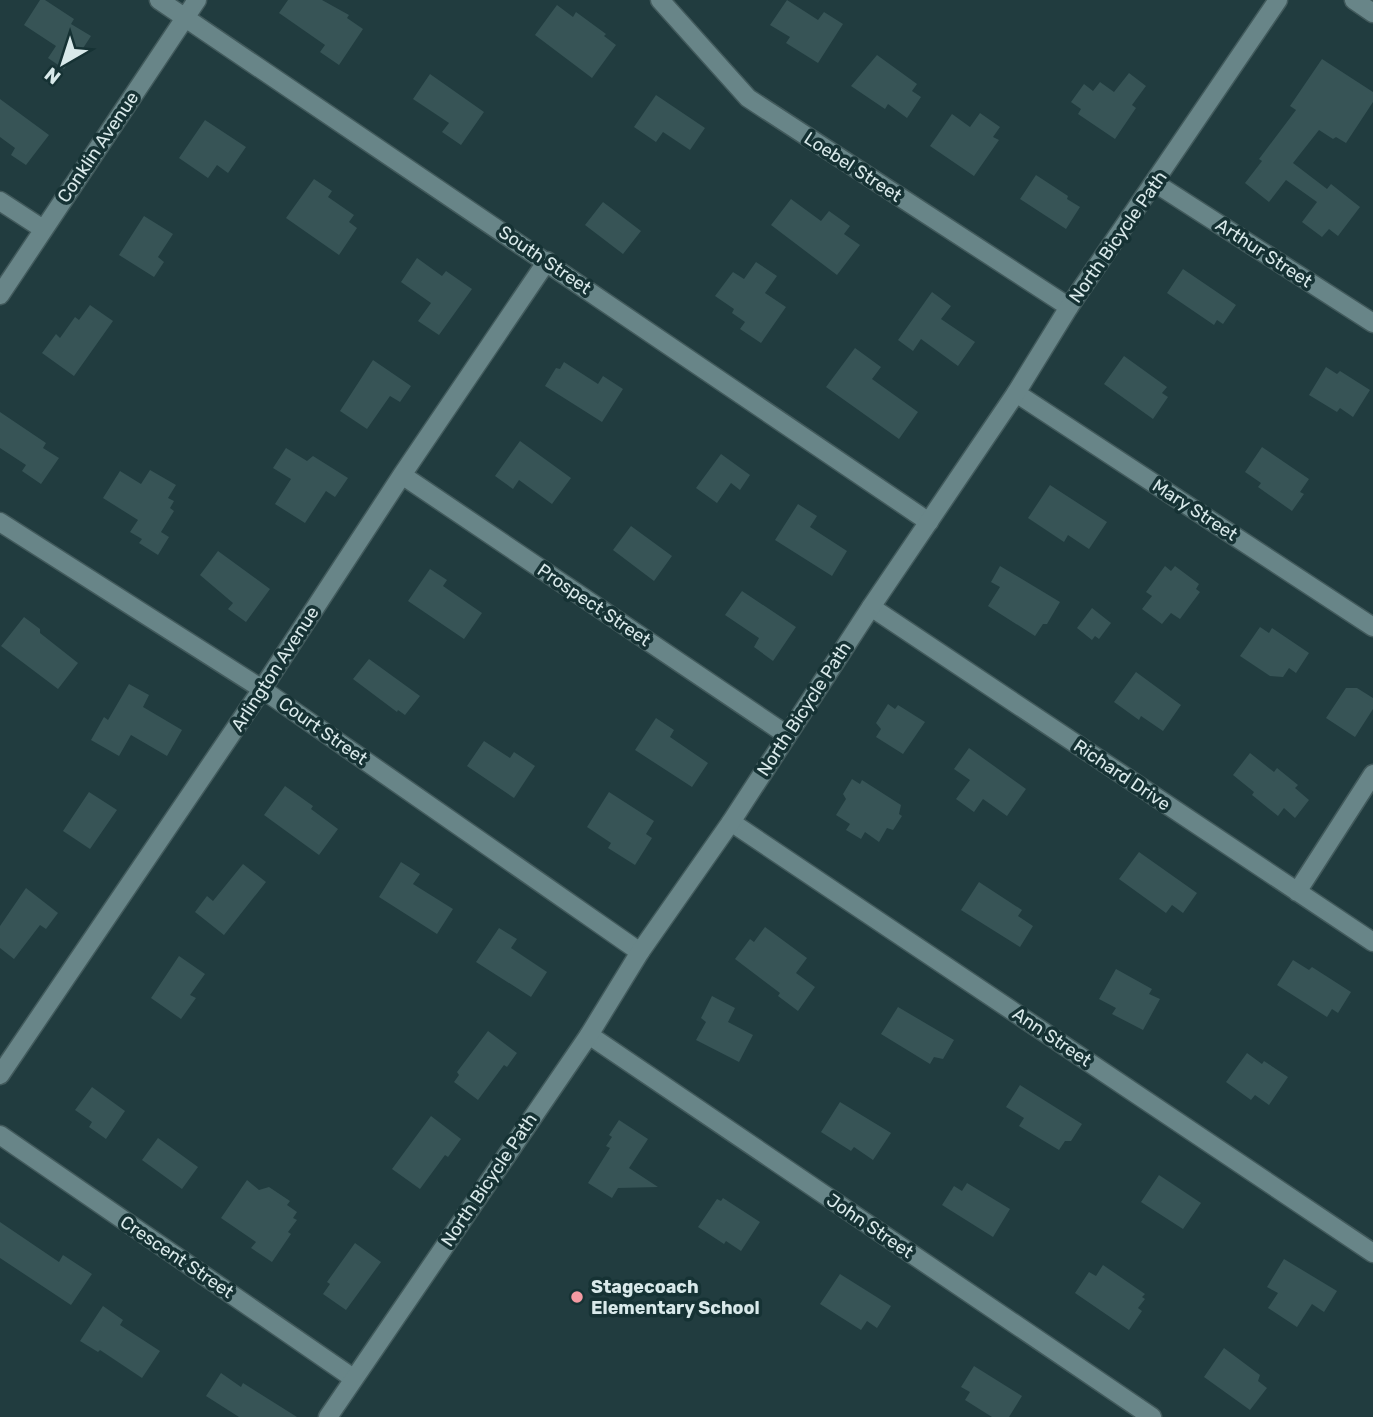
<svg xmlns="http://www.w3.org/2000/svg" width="1373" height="1417" font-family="Rubik,sans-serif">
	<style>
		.building { fill: #375456 }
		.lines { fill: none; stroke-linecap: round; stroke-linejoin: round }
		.minor-casing { stroke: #425a5c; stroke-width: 21 }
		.tertiary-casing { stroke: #425a5c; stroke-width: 21 }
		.minor { stroke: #688588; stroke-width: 18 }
		.tertiary { stroke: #688588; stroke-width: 18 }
		.poi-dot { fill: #f49aa2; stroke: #163234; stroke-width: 2.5 }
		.labels { text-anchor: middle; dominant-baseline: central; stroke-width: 7; stroke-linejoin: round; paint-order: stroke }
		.street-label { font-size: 18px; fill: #d9e9ea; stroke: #163234 }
		.poi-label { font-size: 18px; font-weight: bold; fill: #d9e9ea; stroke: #163234; text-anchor: start }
	</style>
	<rect width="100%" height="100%" fill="#213c3f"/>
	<path class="building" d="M 40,0 L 45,0 L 74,19 L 71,24 L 91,36 L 76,59 L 73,56 L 64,69 L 48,58 L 56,46 L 24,25 Z
		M 288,0 L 322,0 L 349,15 L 347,18 L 363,29 L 339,65 L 320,52 L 325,45 L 279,13 Z
		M 787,0 L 818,20 L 824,12 L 843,24 L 818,63 L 786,43 L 790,37 L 770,25 Z
		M 557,5 L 573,17 L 576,12 L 606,34 L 604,36 L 616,45 L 592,78 L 535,35 Z
		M 877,55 L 917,84 L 912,91 L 921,97 L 907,118 L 888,104 L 885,109 L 851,86 Z
		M 1322,59 L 1373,92 L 1373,102 L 1346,143 L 1336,137 L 1333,139 L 1319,130 L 1293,163 L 1327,189 L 1331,184 L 1360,207 L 1338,236 L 1329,229 L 1322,237 L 1302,222 L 1317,202 L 1286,180 L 1269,202 L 1245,183 L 1262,161 L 1259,159 L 1296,110 L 1290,106 Z
		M 1129,73 L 1146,86 L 1132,105 L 1136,108 L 1115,139 L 1078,114 L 1081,109 L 1071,102 L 1084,84 L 1093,91 L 1100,82 L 1114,92 Z
		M 430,74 L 484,112 L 461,145 L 442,132 L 449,123 L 413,99 Z
		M 656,95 L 705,128 L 690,150 L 663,132 L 656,142 L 634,127 Z
		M 0,99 L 49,135 L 26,165 L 11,155 L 15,148 L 0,137 Z
		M 980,113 L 1000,127 L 993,137 L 999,140 L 974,176 L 930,146 L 952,114 L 970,127 Z
		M 205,120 L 246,147 L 228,173 L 217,165 L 208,178 L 179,158 Z
		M 1036,175 L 1068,196 L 1067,199 L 1080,207 L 1066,229 L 1020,199 Z
		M 314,179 L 332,191 L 328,197 L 354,215 L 349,222 L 357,228 L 339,255 L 286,218 Z
		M 791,199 L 821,221 L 829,211 L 850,226 L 844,234 L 860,245 L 837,275 L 771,225 Z
		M 603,202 L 641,231 L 623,254 L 585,225 Z
		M 144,216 L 173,234 L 158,257 L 164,262 L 154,277 L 119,255 Z
		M 417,258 L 442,276 L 446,271 L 472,289 L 439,335 L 418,321 L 431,303 L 401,282 Z
		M 756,262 L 777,276 L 765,293 L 786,307 L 761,343 L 740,329 L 745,322 L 732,313 L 734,309 L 715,296 L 733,272 L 744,279 Z
		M 1183,269 L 1236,305 L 1223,324 L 1217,320 L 1214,325 L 1167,293 Z
		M 932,292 L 951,306 L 941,319 L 975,342 L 958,366 L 921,339 L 913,351 L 898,340 Z
		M 90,305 L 113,321 L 74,376 L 42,353 L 56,334 L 60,338 L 75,317 L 79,320 Z
		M 855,348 L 881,367 L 872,379 L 918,412 L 899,439 L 826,387 Z
		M 1124,356 L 1167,387 L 1162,393 L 1168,397 L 1153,419 L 1104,384 Z
		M 373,360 L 411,386 L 400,402 L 390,396 L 367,429 L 340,411 Z
		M 564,362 L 598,384 L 603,376 L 623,389 L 602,422 L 545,386 L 556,368 L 560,369 Z
		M 1326,367 L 1337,374 L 1340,371 L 1370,390 L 1353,417 L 1340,408 L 1337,412 L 1309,395 Z
		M 0,412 L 46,443 L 43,448 L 59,458 L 41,484 L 22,471 L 26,465 L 0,448 Z
		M 520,441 L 571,478 L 552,504 L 519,480 L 513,489 L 495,476 Z
		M 1262,447 L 1309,479 L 1300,492 L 1304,494 L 1292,511 L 1258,487 L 1261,483 L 1245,472 Z
		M 286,448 L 307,461 L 313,456 L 348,478 L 335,497 L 326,491 L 305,523 L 275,504 L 291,479 L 273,468 Z
		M 721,454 L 750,475 L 740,490 L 731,483 L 717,503 L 696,488 Z
		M 150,470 L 176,485 L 168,498 L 174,501 L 170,508 L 174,511 L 161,532 L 169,537 L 158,555 L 139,543 L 142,539 L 130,532 L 138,520 L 103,498 L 120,471 L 141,484 Z
		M 1050,485 L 1107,522 L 1089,549 L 1068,535 L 1064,542 L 1028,518 Z
		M 798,504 L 817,516 L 810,527 L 847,551 L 832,576 L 775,540 Z
		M 631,526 L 672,556 L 654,581 L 613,550 Z
		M 218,551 L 270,589 L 246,622 L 228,609 L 233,603 L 200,575 Z
		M 1000,566 L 1060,602 L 1047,624 L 1043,624 L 1035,636 L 988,606 L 1000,587 L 991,582 Z
		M 1165,566 L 1171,571 L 1175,566 L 1199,584 L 1196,589 L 1200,592 L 1180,619 L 1171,613 L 1162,624 L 1142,609 L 1152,596 L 1146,592 Z
		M 430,569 L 447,580 L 443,586 L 482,613 L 464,639 L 408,601 Z
		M 742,591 L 796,627 L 773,661 L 754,647 L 759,638 L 725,615 Z
		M 1092,608 L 1111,623 L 1099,639 L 1095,636 L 1092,640 L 1077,628 Z
		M 24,617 L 40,629 L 40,633 L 78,663 L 58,689 L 1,646 Z
		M 1260,627 L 1269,633 L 1272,628 L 1309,653 L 1296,673 L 1289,668 L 1283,677 L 1270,676 L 1240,656 Z
		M 369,659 L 420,696 L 405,715 L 398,710 L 397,712 L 353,679 Z
		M 1136,672 L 1181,705 L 1163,731 L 1141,716 L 1139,720 L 1114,702 Z
		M 129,684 L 149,695 L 143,707 L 182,730 L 167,756 L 131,735 L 119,756 L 91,740 L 104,717 L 108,720 Z
		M 1346,688 L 1357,688 L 1373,698 L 1373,709 L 1355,737 L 1326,718 Z
		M 888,704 L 895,709 L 898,705 L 925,722 L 903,754 L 876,737 L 881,729 L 876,723 Z
		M 656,718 L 674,730 L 670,737 L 708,763 L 692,787 L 635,750 Z
		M 484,741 L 510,758 L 514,752 L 535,766 L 514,798 L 467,766 Z
		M 969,748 L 1026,789 L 1007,816 L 983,799 L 974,812 L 956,799 L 970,780 L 954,769 Z
		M 1250,753 L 1274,772 L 1277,768 L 1298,785 L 1295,788 L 1309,800 L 1295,818 L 1284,808 L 1278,816 L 1252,795 L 1254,792 L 1233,775 Z
		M 852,779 L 860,784 L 862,780 L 901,805 L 899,814 L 902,816 L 893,830 L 887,828 L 879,842 L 865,832 L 861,839 L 846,830 L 850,824 L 836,815 L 846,799 L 843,794 Z
		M 285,786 L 313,806 L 311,809 L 338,829 L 319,855 L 264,815 Z
		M 89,792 L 117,810 L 90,849 L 63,831 Z
		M 609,792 L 654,821 L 646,834 L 652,838 L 635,865 L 608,848 L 611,843 L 587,827 Z
		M 1139,852 L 1197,893 L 1183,913 L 1172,905 L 1166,913 L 1119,879 Z
		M 401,862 L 420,874 L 413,884 L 453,909 L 437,934 L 379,897 Z
		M 243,864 L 266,882 L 224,935 L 195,912 L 207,896 L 213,901 Z
		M 979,882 L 1022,910 L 1018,916 L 1033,926 L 1020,947 L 961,910 Z
		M 26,888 L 58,913 L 46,929 L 40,925 L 14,959 L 0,948 L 0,926 Z
		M 765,927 L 807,958 L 796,973 L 815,987 L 798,1011 L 778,996 L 780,993 L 735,959 L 750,939 L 754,942 Z
		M 499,928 L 517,939 L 511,948 L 547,972 L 531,997 L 476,962 Z
		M 179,956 L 205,974 L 190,995 L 196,998 L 181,1019 L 151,998 Z
		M 1293,960 L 1309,970 L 1312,967 L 1351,992 L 1338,1013 L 1332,1009 L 1327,1017 L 1277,985 Z
		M 1116,969 L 1152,989 L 1149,994 L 1160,999 L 1143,1030 L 1112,1014 L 1116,1008 L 1099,999 Z
		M 712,996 L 735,1008 L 728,1022 L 753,1035 L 739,1062 L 696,1040 L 706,1022 L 701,1018 Z
		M 898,1007 L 954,1040 L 943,1059 L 934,1057 L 930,1064 L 881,1034 Z
		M 488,1031 L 517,1053 L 507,1067 L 504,1065 L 478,1100 L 454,1082 L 459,1075 L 457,1072 Z
		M 1247,1053 L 1262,1064 L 1264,1061 L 1288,1077 L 1269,1105 L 1255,1095 L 1251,1100 L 1226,1082 Z
		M 1020,1085 L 1082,1124 L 1071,1141 L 1065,1141 L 1059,1150 L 1019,1126 L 1024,1118 L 1006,1107 Z
		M 92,1087 L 125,1111 L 106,1139 L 89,1127 L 92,1122 L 75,1110 Z
		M 840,1102 L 891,1133 L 873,1160 L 854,1147 L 851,1151 L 821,1132 Z
		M 431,1116 L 461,1139 L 448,1157 L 445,1155 L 420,1189 L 392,1169 Z
		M 619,1120 L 648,1139 L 629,1168 L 658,1187 L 618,1188 L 612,1198 L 588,1183 L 610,1148 L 606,1146 L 612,1137 L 609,1135 Z
		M 158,1138 L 198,1167 L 182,1189 L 142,1160 Z
		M 1159,1175 L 1201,1203 L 1183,1229 L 1141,1202 Z
		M 247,1180 L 259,1190 L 269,1187 L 290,1201 L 287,1205 L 297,1212 L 293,1218 L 297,1220 L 288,1232 L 291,1234 L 272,1262 L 251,1248 L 256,1242 L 221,1218 Z
		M 967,1183 L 1010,1209 L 993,1237 L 942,1205 L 954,1186 L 962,1191 Z
		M 723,1198 L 760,1222 L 741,1251 L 726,1241 L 724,1244 L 698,1227 L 717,1199 L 721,1201 Z
		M 0,1222 L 59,1262 L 63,1255 L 92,1274 L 71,1305 L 0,1258 Z
		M 355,1243 L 381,1262 L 346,1310 L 323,1294 L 330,1284 L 327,1282 Z
		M 1284,1259 L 1337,1291 L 1324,1312 L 1312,1304 L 1297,1327 L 1268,1308 L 1278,1293 L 1267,1287 Z
		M 1103,1265 L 1145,1294 L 1142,1297 L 1145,1299 L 1138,1308 L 1142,1311 L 1129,1330 L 1075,1293 L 1089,1272 L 1096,1276 Z
		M 840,1274 L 891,1306 L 877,1328 L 867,1321 L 861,1330 L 820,1304 Z
		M 103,1306 L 123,1320 L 120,1325 L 160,1351 L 142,1378 L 100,1350 L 98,1352 L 80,1341 Z
		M 1224,1348 L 1260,1375 L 1258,1381 L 1267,1388 L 1250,1410 L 1204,1377 Z
		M 974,1366 L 1022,1396 L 1009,1417 L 992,1417 L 965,1400 L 970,1392 L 961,1387 Z
		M 221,1373 L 241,1387 L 243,1383 L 297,1417 L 239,1417 L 206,1396 Z"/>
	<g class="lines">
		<defs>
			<path id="minor" d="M 159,0 L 929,522
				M 660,0 L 748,98 L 1069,307
				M 1354,0 L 1373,13
				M 1155,183 L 1373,323
				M 0,201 L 43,229
				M 0,295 L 197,0
				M 1016,393 L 1373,627
				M 402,475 L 787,735
				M 0,522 L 262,689 L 640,952
				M 871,607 L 1373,942
				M 731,822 L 1373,1253
				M 1297,892 L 1373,774
				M 589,1035 L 1152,1417
				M 0,1075 L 262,689 L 402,475 L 547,261
				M 0,1135 L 353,1378"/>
			<path id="tertiary" d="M 328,1417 L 589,1035 L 640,952 L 731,822 L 871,607 L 1016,393 L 1069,307 L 1278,0"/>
		</defs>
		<use href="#minor" class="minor-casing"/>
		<use href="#tertiary" class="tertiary-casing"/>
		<use href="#minor" class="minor"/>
		<use href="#tertiary" class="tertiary"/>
	</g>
	<circle class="poi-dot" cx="577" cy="1297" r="7"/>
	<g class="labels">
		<g class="street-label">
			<text transform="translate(98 147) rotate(-56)">Conklin Avenue</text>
			<text transform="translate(853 167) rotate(33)">Loebel Street</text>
			<text transform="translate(1118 237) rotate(-55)">North Bicycle Path</text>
			<text transform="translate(1264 253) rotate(33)">Arthur Street</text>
			<text transform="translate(545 260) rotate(34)">South Street</text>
			<text transform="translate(1195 510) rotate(33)">Mary Street</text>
			<text transform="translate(594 605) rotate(34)">Prospect Street</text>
			<text transform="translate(275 669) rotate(-57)">Arlington Avenue</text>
			<text transform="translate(804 709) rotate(-57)">North Bicycle Path</text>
			<text transform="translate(323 731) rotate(35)">Court Street</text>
			<text transform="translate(1122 775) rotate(34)">Richard Drive</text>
			<text transform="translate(1052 1037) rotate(34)">Ann Street</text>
			<text transform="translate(489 1180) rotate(-56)">North Bicycle Path</text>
			<text transform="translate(870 1226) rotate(34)">John Street</text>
			<text transform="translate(177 1257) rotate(34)">Crescent Street</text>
		</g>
		<g class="poi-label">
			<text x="591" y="1287">Stagecoach<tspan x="591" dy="21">Elementary School</tspan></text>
		</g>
	</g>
	<g transform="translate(63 63) rotate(219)" stroke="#163234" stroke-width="5" paint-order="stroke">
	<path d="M0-5L12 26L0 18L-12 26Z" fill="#d9e9ea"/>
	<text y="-10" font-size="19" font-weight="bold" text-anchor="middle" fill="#d9e9ea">N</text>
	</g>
</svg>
